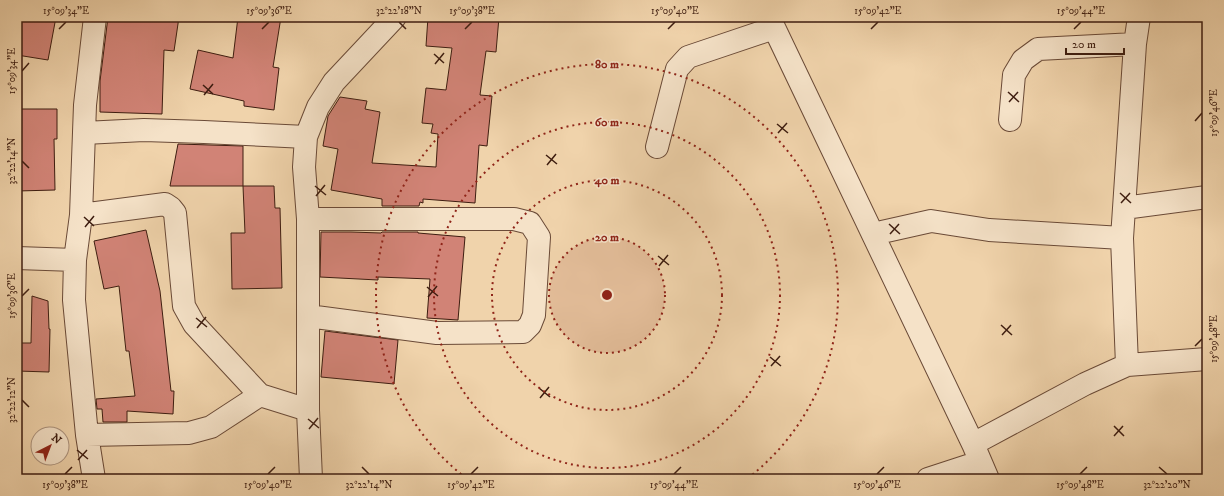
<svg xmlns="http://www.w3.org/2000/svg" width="1224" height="496" font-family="'IM FELL DW Pica',serif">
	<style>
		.building { fill: #d18376; stroke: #3e1d10 }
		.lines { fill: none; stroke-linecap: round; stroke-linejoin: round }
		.minor-casing { stroke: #6a4a37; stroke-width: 24 }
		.minor { stroke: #f5e2c8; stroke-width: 22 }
		.ticks { fill: none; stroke: #3e1d10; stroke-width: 1.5 }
		.ring { fill: none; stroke: #8f2418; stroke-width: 2; stroke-dasharray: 2 4 }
		.centre { fill: #8f2418; stroke: #f5e2c8; stroke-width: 2 }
		.ring-label { font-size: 12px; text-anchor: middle; font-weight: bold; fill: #8f2418; stroke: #f5e2c8; stroke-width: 3; stroke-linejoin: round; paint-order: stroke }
		.neatline { fill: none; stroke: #3e1d10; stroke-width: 1.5 }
		.ticks-label { font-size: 10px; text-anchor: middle; fill: #3e1d10 }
	</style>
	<rect width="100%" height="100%" fill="#f0d3ab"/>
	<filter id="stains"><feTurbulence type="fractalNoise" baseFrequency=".005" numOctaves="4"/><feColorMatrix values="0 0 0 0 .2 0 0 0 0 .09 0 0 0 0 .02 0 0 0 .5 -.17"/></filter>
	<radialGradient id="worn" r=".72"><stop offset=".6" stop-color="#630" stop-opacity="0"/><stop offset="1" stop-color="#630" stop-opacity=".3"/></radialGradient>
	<path class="building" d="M 21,17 L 56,17 L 48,60 L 17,55 L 17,38 Z
		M 108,17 L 179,17 L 174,51 L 164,50 L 162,114 L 100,112 L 100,81 Z
		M 238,17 L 281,17 L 273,67 L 279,68 L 274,110 L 244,106 L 244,101 L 190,89 L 198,50 L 233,58 Z
		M 428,17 L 499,17 L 496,52 L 486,51 L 480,95 L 492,96 L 487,146 L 479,145 L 475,203 L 423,199 L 423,203 L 420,202 L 419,206 L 382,206 L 382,199 L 331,190 L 338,149 L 323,146 L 328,116 L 340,97 L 367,101 L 365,109 L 380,112 L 372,163 L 436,167 L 438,134 L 431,133 L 433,124 L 422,123 L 426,88 L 446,90 L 452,48 L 426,46 Z
		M 17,109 L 57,109 L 57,139 L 54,139 L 55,190 L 17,191 Z
		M 178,144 L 243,146 L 243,186 L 170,186 Z
		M 243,186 L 274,186 L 275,208 L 280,208 L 282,288 L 232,289 L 231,233 L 245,233 Z
		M 146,230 L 160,291 L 171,391 L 174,391 L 173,414 L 127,411 L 127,422 L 103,422 L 102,409 L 97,409 L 96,399 L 135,396 L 129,351 L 126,351 L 119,286 L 104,289 L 94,241 Z
		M 321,232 L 351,232 L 381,233 L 382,232 L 418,232 L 418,233 L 465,237 L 458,320 L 427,318 L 430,279 L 378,277 L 378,280 L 320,277 Z
		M 32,296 L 48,301 L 49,329 L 50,329 L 49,372 L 17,371 L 18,343 L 31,343 Z
		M 325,331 L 398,340 L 394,384 L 321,377 Z"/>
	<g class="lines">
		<defs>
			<path id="minor" d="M 769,17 L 973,444 L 988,479
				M 1010,120 L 1014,75 L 1023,60 L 1038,49 L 1135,44
				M 84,133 L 144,130 L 204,132 L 306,137
				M 657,147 L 677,69 L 688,57 L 774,28
				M 1124,208 L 1207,197
				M 81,215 L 165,204 L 171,208 L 175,213 L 184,306 L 194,324 L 260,395 L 308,410
				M 873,234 L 931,221 L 989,230 L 1122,238
				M 17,258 L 75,260
				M 308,316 L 437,333 L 523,332 L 530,325 L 534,315 L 539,237 L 530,223 L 514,219 L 308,219
				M 1127,365 L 1122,238 L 1135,44 L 1139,17
				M 87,435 L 189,433 L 211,427 L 260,395
				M 973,444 L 1085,384 L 1127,365 L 1207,359
				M 94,479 L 87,435 L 74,300 L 75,260 L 81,215 L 85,105 L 95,17
				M 311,479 L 308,410 L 308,219 L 304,167 L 306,137 L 318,107 L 334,82 L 395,17
				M 928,479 L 980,462"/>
		</defs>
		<use href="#minor" class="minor-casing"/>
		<use href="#minor" class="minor"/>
	</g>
	<path class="ticks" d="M 399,22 L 406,29M 59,29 L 66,22M 262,29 L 269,22M 465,29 L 472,22M 668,29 L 675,22M 871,29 L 878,22M 1074,29 L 1081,22M 434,54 L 444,63M 435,64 L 444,53M 22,71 L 29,63M 203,85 L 213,94M 1008,92 L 1019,102M 204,95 L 213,84M 1009,102 L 1018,92M 1195,121 L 1202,113M 777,124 L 788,133M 778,133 L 787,123M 546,155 L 557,164M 22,161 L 29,168M 547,165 L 556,154M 315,186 L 326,195M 1120,193 L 1131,203M 316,196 L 325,185M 1121,203 L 1130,193M 84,217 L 94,226M 889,224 L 900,234M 85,227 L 94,216M 890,234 L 899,224M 658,256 L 669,265M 659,266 L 668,255M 427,287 L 438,296M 22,296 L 29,289M 428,297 L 437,286M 196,318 L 207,327M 1001,325 L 1012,335M 197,328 L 206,317M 1002,335 L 1011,325M 1195,346 L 1202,339M 770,357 L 781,366M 771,366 L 780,356M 539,388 L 550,397M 540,398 L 549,387M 22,400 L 29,407M 308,419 L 319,428M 1114,426 L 1124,436M 309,429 L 318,418M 1114,436 L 1123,426M 77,450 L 88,459M 78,460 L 87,450M 362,467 L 369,474M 1159,467 L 1167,474M 65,474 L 72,467M 268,474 L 275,467M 471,474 L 478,467M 674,474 L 681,467M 877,474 L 884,467M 1080,474 L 1087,467"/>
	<circle cx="607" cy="295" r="58" fill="#8f2418" fill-opacity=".12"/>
	<g class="ring">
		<circle cx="607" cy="295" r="58"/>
		<circle cx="607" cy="295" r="115"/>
		<circle cx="607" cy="295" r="173"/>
		<path d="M466 478A231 231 0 1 1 748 478"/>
	</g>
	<circle cx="607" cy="295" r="6" class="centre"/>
	<g class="ring-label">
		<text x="607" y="68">80 m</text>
		<text x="607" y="126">60 m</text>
		<text x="607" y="184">40 m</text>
		<text x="607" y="241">20 m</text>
	</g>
	<rect width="1224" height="496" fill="none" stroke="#f0d3ab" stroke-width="44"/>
	<g transform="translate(50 446) rotate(42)"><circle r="19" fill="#f5e2c8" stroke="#ac937e"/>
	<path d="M0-3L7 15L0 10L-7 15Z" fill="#8f2418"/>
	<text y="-6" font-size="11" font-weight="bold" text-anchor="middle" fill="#3e1d10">N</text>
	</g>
	<path d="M1066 48v6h58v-6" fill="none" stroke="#3e1d10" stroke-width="2"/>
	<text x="1072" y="48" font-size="12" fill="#3e1d10" stroke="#f5e2c8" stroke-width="3" paint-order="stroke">20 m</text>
	<rect x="22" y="22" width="1180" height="452" class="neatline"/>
	<g class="ticks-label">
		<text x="66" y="14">15°09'34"E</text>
		<text x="269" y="14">15°09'36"E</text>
		<text x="399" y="14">32°22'18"N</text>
		<text x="472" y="14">15°09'38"E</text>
		<text x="675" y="14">15°09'40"E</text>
		<text x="878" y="14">15°09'42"E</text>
		<text x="1081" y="14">15°09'44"E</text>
		<text transform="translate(11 71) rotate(-90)" y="4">15°09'34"E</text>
		<text transform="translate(1213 113) rotate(-90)" y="4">15°09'46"E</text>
		<text transform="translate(11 161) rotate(-90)" y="4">32°22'14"N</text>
		<text transform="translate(11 296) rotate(-90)" y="4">15°09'36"E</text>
		<text transform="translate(1213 339) rotate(-90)" y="4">15°09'48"E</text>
		<text transform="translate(11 400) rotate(-90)" y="4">32°22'12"N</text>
		<text x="65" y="488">15°09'38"E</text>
		<text x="268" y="488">15°09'40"E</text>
		<text x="369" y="488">32°22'14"N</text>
		<text x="471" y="488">15°09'42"E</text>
		<text x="674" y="488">15°09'44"E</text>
		<text x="877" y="488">15°09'46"E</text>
		<text x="1080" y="488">15°09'48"E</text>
		<text x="1167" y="488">32°22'20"N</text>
	</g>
	<rect width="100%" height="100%" filter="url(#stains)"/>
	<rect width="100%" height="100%" fill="url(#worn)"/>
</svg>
